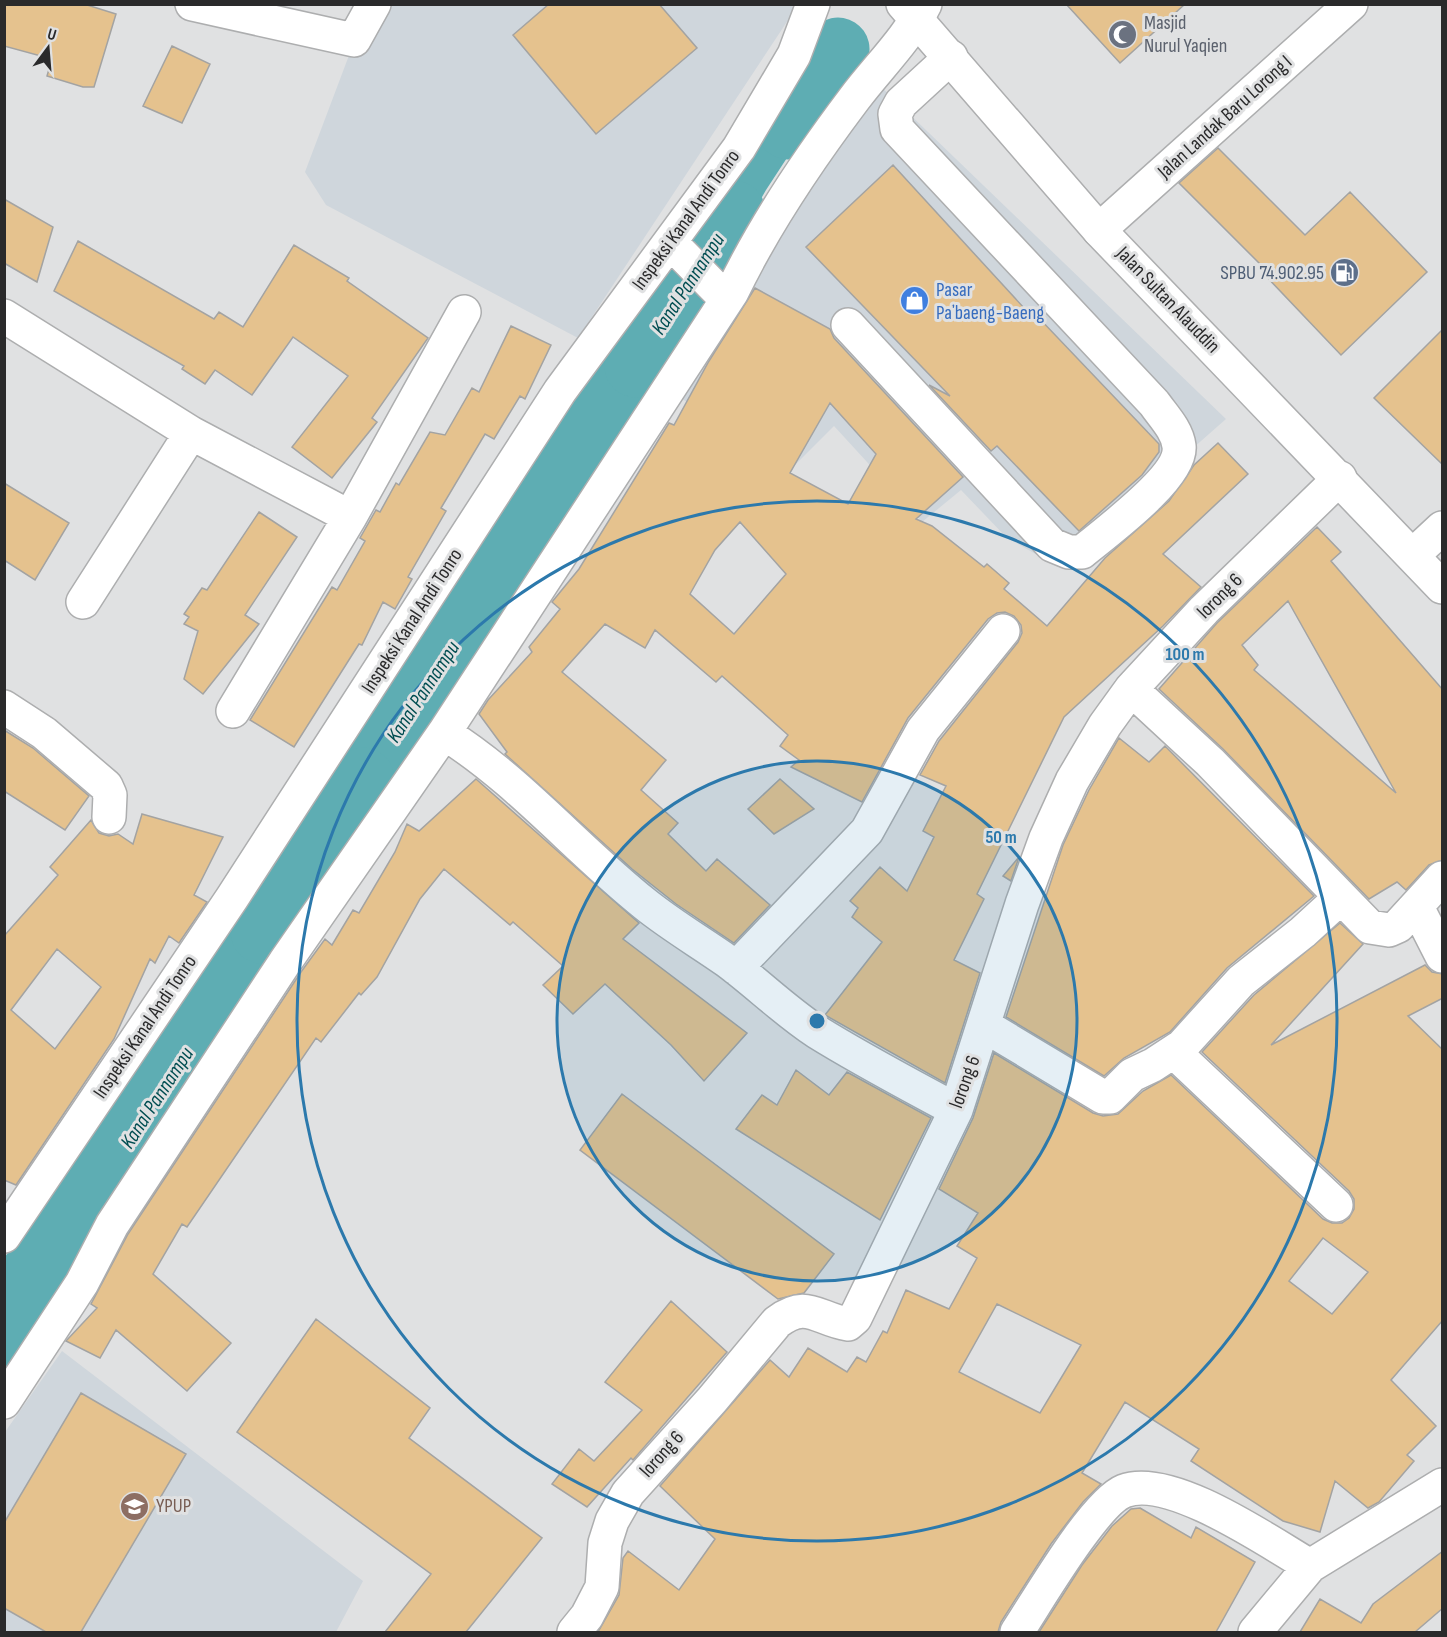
<svg xmlns="http://www.w3.org/2000/svg" width="1447" height="1637" font-family="'Sofia Sans Condensed',sans-serif">
	<style>
		.built { fill: #cfd6dc }
		.water { fill: #5eadb3 }
		.lines { fill: none; stroke-linecap: round; stroke-linejoin: round }
		.river { stroke: #5eadb3; stroke-width: 63 }
		.building { fill: #e5c28e; stroke: #a3a3a2; stroke-width: 1.5; fill-rule: evenodd }
		.minor-casing { stroke: #adaeaf; stroke-width: 36 }
		.secondary-casing { stroke: #adaeaf; stroke-width: 36 }
		.minor { stroke: #fff; stroke-width: 33 }
		.secondary { stroke: #fff; stroke-width: 33 }
		.ring { fill: none; stroke: #2c79ac; stroke-width: 3 }
		.labels { text-anchor: middle; dominant-baseline: central; stroke-width: 6; stroke-linejoin: round; paint-order: stroke }
		.worship-label { font-size: 20px; fill: #5b616d; stroke: #e0e1e2; text-anchor: start }
		.street-label { font-size: 20px; fill: #2a2a2b; stroke: #e0e1e2 }
		.service-label { font-size: 20px; fill: #4e5e75; stroke: #e0e1e2; text-anchor: end }
		.shop-label { font-size: 20px; fill: #366cbe; stroke: #e0e1e2; text-anchor: start }
		.education-label { font-size: 20px; fill: #785e54; stroke: #e0e1e2; text-anchor: start }
		.water-label { font-size: 21px; font-style: italic; fill: #004d51; stroke: #e0e1e2 }
		.centre { fill: #2c79ac; stroke: #e0e1e2; stroke-width: 3 }
		.ring-label { font-size: 18px; text-anchor: middle; font-weight: bold; fill: #2c79ac; stroke: #e0e1e2; stroke-width: 6; stroke-linejoin: round; paint-order: stroke }
	</style>
	<rect width="100%" height="100%" fill="#e0e1e2"/>
	<path class="built" d="M 368,5 L 798,5 L 578,338 L 326,205 L 305,172 Z
		M 873,79 L 1226,419 L 1058,567 L 1006,537 L 961,490 L 922,522 L 834,426 L 794,466 L 682,399 Z
		M 62,1351 L 363,1581 L 336,1632 L 5,1632 L 5,1432 Z"/>
	<path class="water" d="M 820,39 L 847,66 L 766,190 L 716,277 L 680,241 L 809,61 Z
		M 660,265 L 697,307 L 676,348 L 386,794 L 358,827 L 337,865 L 324,859 L 286,830 Z
		M 280,839 L 332,876 L 5,1387 L 5,1257 Z"/>
	<g class="lines">
		<path class="river" d="M 788,128 L 838,49
			M 636,366 L 734,212
			M 262,932 L 363,779"/>
	</g>
	<path class="building" d="M 4,4 L 84,4 L 116,14 L 94,87 L 83,87 L 47,76 L 52,59 L 4,46 Z
		M 549,4 L 659,4 L 697,48 L 596,134 L 513,35 Z
		M 1066,4 L 1185,4 L 1120,63 Z
		M 172,46 L 210,64 L 182,123 L 143,106 Z
		M 1218,148 L 1305,235 L 1350,192 L 1427,272 L 1341,355 L 1264,274 L 1267,271 L 1179,183 Z
		M 893,165 L 1035,320 L 1038,317 L 1159,444 L 1159,452 L 1142,475 L 1079,531 L 997,446 L 991,451 L 929,385 L 950,396 L 806,247 Z
		M 4,199 L 53,227 L 37,282 L 4,263 Z
		M 78,241 L 214,319 L 219,312 L 243,327 L 294,245 L 349,278 L 347,281 L 428,338 L 372,418 L 377,422 L 332,478 L 292,447 L 348,376 L 293,337 L 252,395 L 215,370 L 205,384 L 182,369 L 184,366 L 54,291 Z
		M 755,288 L 830,329 L 834,338 L 963,477 L 916,519 L 932,526 L 984,567 L 987,564 L 1009,583 L 1004,589 L 1047,626 L 1105,558 L 1169,501 L 1194,465 L 1218,443 L 1248,474 L 1163,554 L 1201,587 L 1163,626 L 1064,717 L 977,894 L 984,899 L 954,960 L 980,973 L 945,1083 L 825,1015 L 882,942 L 852,917 L 858,908 L 850,901 L 880,867 L 907,891 L 934,837 L 923,831 L 946,786 L 920,775 L 939,741 L 1018,642 L 1022,633 L 1021,625 L 1014,616 L 1005,612 L 997,613 L 988,619 L 908,718 L 862,802 L 791,767 L 799,760 L 780,746 L 788,735 L 722,676 L 716,682 L 655,630 L 645,648 L 605,624 L 562,672 L 666,760 L 641,790 L 678,823 L 668,834 L 706,871 L 717,859 L 770,905 L 734,943 L 676,904 L 632,869 L 505,754 L 507,752 L 479,714 L 488,700 L 532,652 L 529,647 L 560,609 L 552,602 L 579,569 L 669,423 L 674,425 L 709,361 ZM 830,403 L 876,454 L 848,504 L 790,473 ZM 740,522 L 786,574 L 734,634 L 690,594 L 715,550 Z
		M 511,326 L 551,345 L 525,399 L 520,396 L 494,439 L 485,434 L 441,508 L 446,511 L 408,577 L 412,579 L 395,609 L 383,602 L 362,645 L 359,644 L 294,747 L 250,720 L 332,587 L 337,590 L 365,541 L 360,538 L 376,510 L 380,512 L 396,483 L 399,485 L 430,432 L 445,435 L 472,388 L 479,392 Z
		M 1443,329 L 1443,465 L 1374,398 Z
		M 4,483 L 69,523 L 35,580 L 4,560 Z
		M 259,512 L 297,537 L 245,615 L 259,624 L 203,694 L 184,679 L 198,631 L 184,624 L 189,617 L 184,614 L 202,588 L 207,590 Z
		M 1317,527 L 1341,552 L 1331,561 L 1443,690 L 1443,860 L 1429,865 L 1406,890 L 1397,882 L 1369,899 L 1223,749 L 1159,689 L 1217,623 ZM 1288,601 L 1396,793 L 1254,670 L 1258,665 L 1242,645 Z
		M 4,730 L 33,748 L 89,796 L 65,830 L 4,791 Z
		M 1119,738 L 1149,762 L 1165,746 L 1314,896 L 1227,968 L 1170,1032 L 1124,1058 L 1104,1076 L 1006,1017 L 1063,845 L 1089,790 Z
		M 476,779 L 639,923 L 623,939 L 747,1033 L 704,1081 L 671,1045 L 605,984 L 573,1014 L 543,985 L 563,966 L 513,922 L 510,925 L 444,869 L 420,899 L 377,977 L 361,995 L 359,993 L 321,1042 L 316,1038 L 187,1227 L 182,1224 L 153,1274 L 231,1343 L 187,1391 L 116,1330 L 100,1358 L 66,1341 L 97,1308 L 91,1304 L 128,1234 L 301,972 L 325,939 L 332,945 L 353,910 L 359,913 L 395,852 L 407,824 L 419,831 Z
		M 780,779 L 814,809 L 774,834 L 748,809 Z
		M 142,814 L 223,837 L 194,895 L 207,902 L 179,943 L 169,936 L 155,963 L 150,959 L 114,1039 L 16,1185 L 4,1180 L 4,936 L 58,875 L 50,867 L 91,820 L 99,833 L 109,836 L 118,834 L 133,844 ZM 57,949 L 101,987 L 55,1049 L 11,1010 Z
		M 1019,857 L 1011,881 L 1003,876 Z
		M 1340,923 L 1363,944 L 1271,1045 L 1425,965 L 1432,972 L 1443,974 L 1443,998 L 1408,1016 L 1443,1050 L 1443,1320 L 1391,1380 L 1436,1426 L 1407,1455 L 1414,1461 L 1379,1502 L 1368,1508 L 1335,1481 L 1320,1532 L 1283,1521 L 1191,1461 L 1199,1449 L 1125,1402 L 1082,1473 L 1101,1484 L 1083,1502 L 1051,1544 L 1001,1622 L 998,1632 L 598,1632 L 619,1595 L 623,1558 L 628,1551 L 679,1590 L 715,1539 L 660,1486 L 770,1360 L 789,1377 L 808,1348 L 847,1372 L 857,1357 L 866,1362 L 883,1331 L 887,1333 L 906,1290 L 949,1309 L 977,1258 L 957,1246 L 978,1213 L 939,1189 L 973,1118 L 994,1053 L 1093,1113 L 1103,1116 L 1118,1114 L 1143,1091 L 1171,1075 L 1323,1219 L 1332,1223 L 1342,1223 L 1349,1218 L 1354,1209 L 1354,1199 L 1349,1191 L 1202,1052 L 1254,995 ZM 1323,1238 L 1368,1272 L 1332,1314 L 1289,1281 ZM 997,1304 L 1081,1345 L 1040,1413 L 959,1372 Z
		M 796,1070 L 829,1095 L 847,1072 L 931,1118 L 880,1220 L 736,1129 L 762,1095 L 777,1105 Z
		M 622,1094 L 834,1254 L 804,1293 L 778,1299 L 580,1150 Z
		M 671,1301 L 727,1352 L 633,1460 L 631,1458 L 587,1507 L 552,1484 L 579,1449 L 594,1461 L 642,1410 L 605,1382 Z
		M 316,1319 L 430,1408 L 409,1438 L 542,1538 L 466,1632 L 385,1632 L 431,1574 L 237,1432 Z
		M 81,1393 L 186,1454 L 81,1632 L 46,1632 L 4,1608 L 4,1523 Z
		M 1140,1508 L 1191,1538 L 1196,1527 L 1255,1562 L 1216,1632 L 1039,1632 L 1082,1565 L 1112,1526 L 1131,1509 Z
		M 1443,1551 L 1443,1608 L 1415,1632 L 1300,1632 L 1320,1599 L 1361,1623 L 1373,1604 Z"/>
	<g class="lines">
		<defs>
			<path id="minor" d="M 192,4 L 354,40 L 374,4
				M 1099,230 L 1351,4
				M 670,242 L 726,299
				M 4,316 L 191,433 L 350,517
				M 848,325 L 1052,545 L 1069,552 L 1082,552 C 1105,533 1183,476 1179,446 C 1177,430 1164,417 1154,403 L 897,129 L 895,114 L 901,103 L 951,57
				M 1413,555 L 1442,528
				M 83,602 L 191,433
				M 1131,689 L 1210,762 L 1370,927 L 1389,930 L 1398,926 L 1442,878
				M 4,707 L 44,733 L 106,786 L 110,795 L 109,817
				M 233,711 L 350,517 L 464,312
				M 444,733 C 519,780 576,849 645,904 C 671,925 700,942 727,961 C 758,984 785,1011 817,1032 C 862,1060 910,1085 956,1110
				M 1417,907 L 1442,956
				M 736,968 L 867,831 L 923,730 L 1003,631
				M 985,1026 L 1103,1097 L 1110,1097 L 1132,1075 L 1153,1065 L 1182,1046 L 1241,981 L 1303,932 L 1340,898
				M 1174,1052 L 1336,1205
				M 4,1236 L 232,898 L 560,391 L 739,148 L 794,55 L 813,4
				M 4,1402 L 82,1283 L 112,1225 L 285,962 L 444,733 L 732,292 C 765,223 808,160 854,99 C 877,68 907,40 925,4
				M 574,1632 L 587,1616 L 602,1587 L 605,1543 L 612,1521 L 628,1493 L 712,1400 L 777,1322 C 807,1299 817,1319 848,1324 L 855,1318 L 956,1110 L 1022,904 L 1046,838 L 1072,781 L 1105,725 L 1131,689 L 1204,610 L 1340,478
				M 1017,1632 C 1037,1602 1094,1503 1124,1491 C 1170,1473 1269,1542 1310,1566
				M 1255,1632 L 1310,1566 L 1442,1485"/>
			<path id="secondary" d="M 903,4 L 1099,230 L 1442,587"/>
		</defs>
		<use href="#minor" class="minor-casing"/>
		<use href="#secondary" class="secondary-casing"/>
		<use href="#minor" class="minor"/>
		<use href="#secondary" class="secondary"/>
	</g>
	<circle cx="817" cy="1021" r="260" fill="#2c79ac" fill-opacity=".12"/>
	<g class="ring">
		<circle cx="817" cy="1021" r="260"/>
		<circle cx="817" cy="1021" r="520"/>
	</g>
	<defs>
		<symbol id="mosque-disc" viewBox="-11 -11 22 22"><circle r="9.5" fill="#6b7280" stroke="#e0e1e2"/><path d="M3.5-4.9A6 6 0 1 0 3.5 4.9A5 5 0 1 1 3.5-4.9Z" fill="#fff"/></symbol>
		<symbol id="fuel-disc" viewBox="-11 -11 22 22"><circle r="9.5" fill="#5c6f8a" stroke="#e0e1e2"/><path d="M-5.5-6h7V0h2V4h1.3V-2.5L3-4.5l.8-.8L6-3V5H2.5V1h-1V6h-7ZM-4.2-4.7v3.2H.2V-4.7Z" fill="#fff"/></symbol>
		<symbol id="shop-disc" viewBox="-11 -11 22 22"><circle r="9.5" fill="#3f7fe0" stroke="#e0e1e2"/><path d="M-5-2.5h2.3a2.7 3.5 0 0 1 5.4 0H5L5.5 6h-11ZM-1.5-2.5h3a1.5 2.3 0 0 0-3 0Z" fill="#fff"/></symbol>
		<symbol id="university-disc" viewBox="-11 -11 22 22"><circle r="9.5" fill="#8d6e63" stroke="#e0e1e2"/><path d="M0-5L7-2L0 1L-7-2ZM-4 1L0 2.5L4 1V4Q0 6-4 4Z" fill="#fff"/></symbol>
	</defs>
	<g fill-rule="evenodd">
		<use href="#mosque-disc" x="1106" y="18" width="33" height="33"/>
		<use href="#fuel-disc" x="1328" y="256" width="33" height="33"/>
		<use href="#shop-disc" x="898" y="284" width="33" height="33"/>
		<use href="#university-disc" x="118" y="1490" width="33" height="33"/>
	</g>
	<g class="labels">
		<g class="worship-label">
			<text x="1144" y="23">Masjid<tspan x="1144" dy="23">Nurul Yaqien</tspan></text>
		</g>
		<g class="street-label">
			<text transform="translate(1225 117) rotate(-42)">Jalan Landak Baru Lorong I</text>
			<text transform="translate(686 220) rotate(-54)">Inspeksi Kanal Andi Tonro</text>
			<text transform="translate(1168 300) rotate(46)">Jalan Sultan Alauddin</text>
			<text transform="translate(1220 596) rotate(-45)">lorong 6</text>
			<text transform="translate(412 621) rotate(-57)">Inspeksi Kanal Andi Tonro</text>
			<text transform="translate(145 1027) rotate(-56)">Inspeksi Kanal Andi Tonro</text>
			<text transform="translate(965 1082) rotate(-70)">lorong 6</text>
			<text transform="translate(662 1454) rotate(-48)">lorong 6</text>
		</g>
		<g class="service-label">
			<text x="1324" y="273">SPBU 74.902.95</text>
		</g>
		<g class="shop-label">
			<text x="936" y="290">Pasar<tspan x="936" dy="23">Paʼbaeng-Baeng</tspan></text>
		</g>
		<g class="education-label">
			<text x="156" y="1506">YPUP</text>
		</g>
		<g class="water-label">
			<text transform="translate(688 284) rotate(-57)">Kanal Pannampu</text>
			<text transform="translate(423 692) rotate(-57)">Kanal Pannampu</text>
			<text transform="translate(157 1098) rotate(-57)">Kanal Pannampu</text>
		</g>
	</g>
	<circle cx="817" cy="1021" r="9" class="centre"/>
	<g class="ring-label">
		<text x="1185" y="660">100 m</text>
		<text x="1001" y="843">50 m</text>
	</g>
	<rect width="1447" height="1637" fill="none" stroke="#2a2a2b" stroke-width="12"/>
	<g transform="translate(48 48) rotate(16)" stroke="#e0e1e2" stroke-width="4.5" paint-order="stroke">
	<path d="M0-4.5L10 22L0 15L-10 22Z" fill="#2a2a2b"/>
	<text y="-9" font-size="16" font-weight="bold" text-anchor="middle" fill="#2a2a2b">U</text>
	</g>
</svg>
